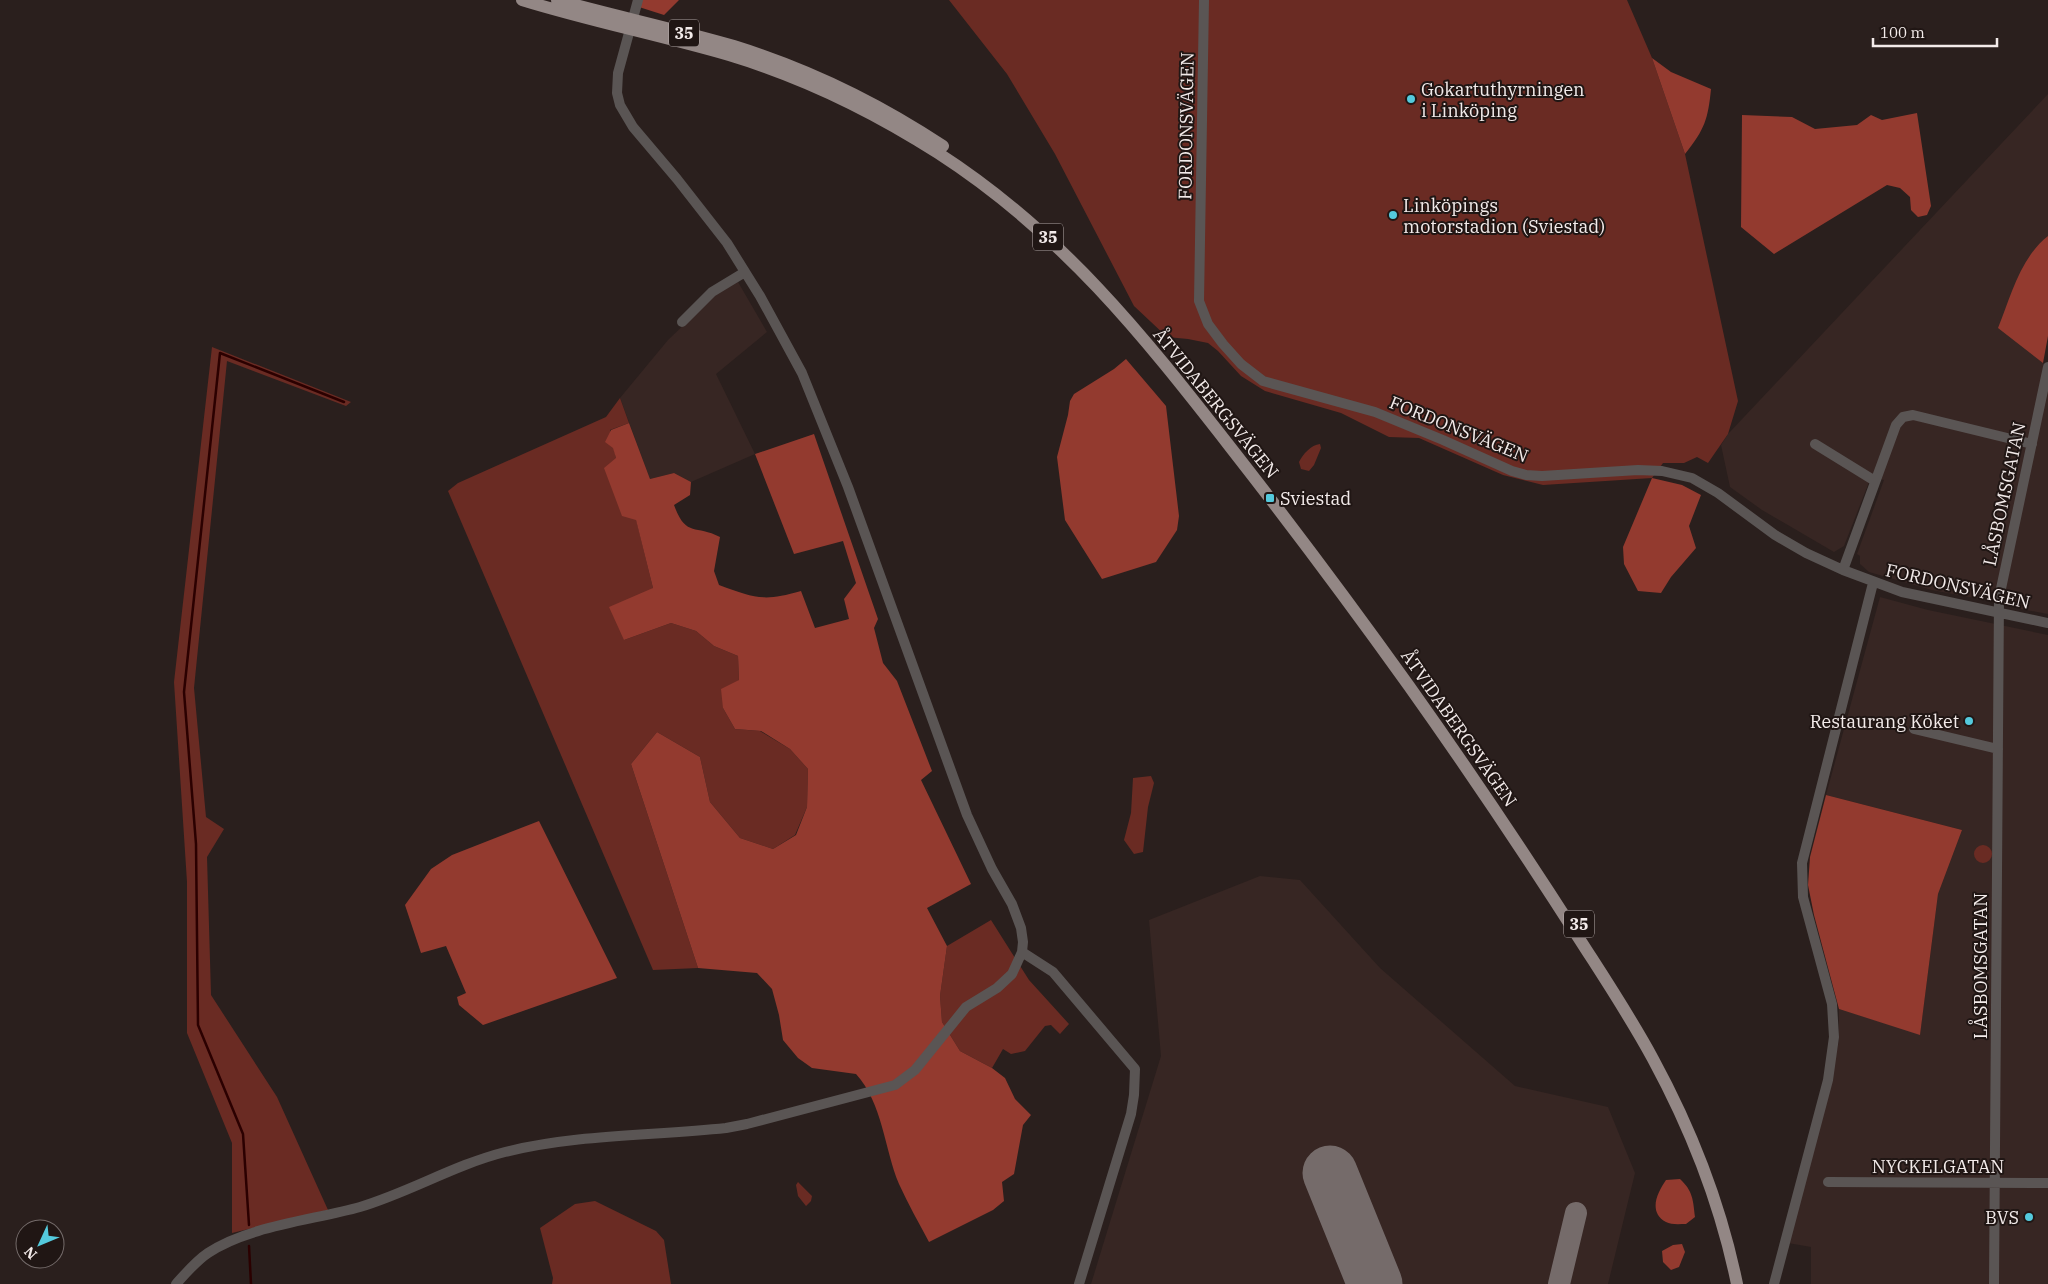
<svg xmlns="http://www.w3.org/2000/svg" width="2048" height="1284" font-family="'IBM Plex Serif',serif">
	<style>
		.built { fill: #372623 }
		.green { fill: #6a2b23 }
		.forest { fill: #933a2f }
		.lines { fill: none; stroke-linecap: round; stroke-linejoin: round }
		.stream { stroke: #2b0000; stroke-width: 2.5 }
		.taxiway { stroke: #756b6a; stroke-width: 22 }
		.runway { stroke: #756b6a; stroke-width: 55 }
		.minor { stroke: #5a5554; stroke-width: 10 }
		.major { stroke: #938785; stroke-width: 12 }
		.poi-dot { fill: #54cadd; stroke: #201614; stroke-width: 2 }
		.labels { text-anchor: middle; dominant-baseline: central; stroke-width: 4; stroke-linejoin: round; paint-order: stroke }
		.shield { fill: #201614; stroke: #b4abaa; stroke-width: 1 }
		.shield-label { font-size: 16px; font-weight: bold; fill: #f3ebea }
		.poi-label { font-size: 18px; fill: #f3ebea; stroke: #201614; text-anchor: start }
		.street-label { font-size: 18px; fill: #f3ebea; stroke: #201614 }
	</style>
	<rect width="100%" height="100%" fill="#2a1f1d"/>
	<path class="built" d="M 2048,94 L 2048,236 L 2045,239 L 2043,363 L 2048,366 L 2048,614 L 2021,609 L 2012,601 L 1987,595 L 1981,599 L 1969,597 L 1932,590 L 1869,572 L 1860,564 L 1860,556 L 1857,554 L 1884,480 L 1871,477 L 1844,546 L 1834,552 L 1762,510 L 1730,487 L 1721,445 L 1728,434 Z
		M 738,282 L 767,332 L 716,374 L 755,454 L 691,482 L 674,473 L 650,479 L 620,398 L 668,340 L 714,296 Z
		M 1880,597 L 1928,610 L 2048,635 L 2048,1284 L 1811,1284 L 1811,1247 L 1788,1243 L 1832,1076 L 1839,1040 L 1839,1009 L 1920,1034 L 1938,894 L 1962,830 L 1826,795 Z
		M 1260,876 L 1300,880 L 1380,968 L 1515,1086 L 1608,1107 L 1635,1173 L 1608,1284 L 1091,1284 L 1161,1056 L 1149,920 Z"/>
	<path class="green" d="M 949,0 L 1627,0 L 1652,58 L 1685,154 L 1738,401 L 1728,434 L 1708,463 L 1697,457 L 1684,463 L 1663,463 L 1652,478 L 1543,485 L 1503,475 L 1419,438 L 1389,437 L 1341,413 L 1265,391 L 1241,376 L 1218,351 L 1208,343 L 1188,339 L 1167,337 L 1134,306 L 1055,154 L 1007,74 Z
		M 212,347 L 351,402 L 346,406 L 227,361 L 194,688 L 206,817 L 224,829 L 207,857 L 211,995 L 277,1097 L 328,1210 L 232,1233 L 232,1143 L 187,1033 L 187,882 L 174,682 Z
		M 620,398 L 629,423 L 610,430 L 616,458 L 636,519 L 653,588 L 624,640 L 671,623 L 696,631 L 714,646 L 738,656 L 739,680 L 723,708 L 735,729 L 760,731 L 790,749 L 808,769 L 807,807 L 795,835 L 773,849 L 740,838 L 710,802 L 700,757 L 657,732 L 631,764 L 698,968 L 653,970 L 448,491 L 458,483 L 606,417 Z
		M 1320,444 L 1321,448 L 1314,465 L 1309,471 L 1301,469 L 1299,462 C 1303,454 1311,445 1320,444 Z
		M 1151,776 L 1154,783 L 1148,807 L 1143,852 L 1134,854 L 1124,840 L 1131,813 L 1133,778 Z
		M1974 854a9 9 0 1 1 18 0a9 9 0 1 1-18 0Z
		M 991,920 L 1029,980 L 1069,1024 L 1060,1034 L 1051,1025 L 1045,1026 L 1025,1051 L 1011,1054 L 1003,1049 L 992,1068 L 960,1051 L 942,1022 L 940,996 L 947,946 Z
		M 798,1182 L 812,1196 L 811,1201 L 806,1206 L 798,1196 L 796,1185 Z
		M 595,1201 L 656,1231 L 664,1240 L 671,1284 L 552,1284 L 553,1278 L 540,1228 L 575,1204 Z"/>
	<path class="forest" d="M 642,0 L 679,0 L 664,15 L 639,7 Z
		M 1652,58 L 1671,72 L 1711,89 C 1708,119 1705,129 1685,154 Z
		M 1917,113 L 1931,206 L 1927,215 L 1918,217 L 1911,210 L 1910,197 L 1900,188 L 1887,185 L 1774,254 L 1741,227 L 1742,115 L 1792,117 L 1815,129 L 1857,125 L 1871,115 L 1882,120 Z
		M 2048,236 L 2048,336 L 2043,363 L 1998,328 C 2011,296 2020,258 2048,236 Z
		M 1126,359 L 1166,406 L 1179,516 L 1177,530 L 1156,562 L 1102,579 L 1065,520 L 1057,457 L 1068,415 L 1070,401 L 1074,394 L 1114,369 Z
		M 629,423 L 650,479 L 674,473 L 691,482 L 690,495 L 674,505 C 686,538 695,524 720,537 L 714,571 L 719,585 C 755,598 763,602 801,591 L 815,628 L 849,619 L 844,599 L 856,583 L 843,541 L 794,554 L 755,454 L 814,434 L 878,619 L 874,628 L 883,663 L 897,681 L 932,771 L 921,780 L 971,884 L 927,908 L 947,946 L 940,996 L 942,1022 L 960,1051 L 992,1068 L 1005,1078 L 1015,1099 L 1031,1115 L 1023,1125 L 1014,1174 L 1002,1182 L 1004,1201 L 993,1210 L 929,1242 C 919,1223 908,1204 899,1184 C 884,1148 883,1104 856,1074 L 812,1068 L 798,1058 L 783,1040 L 779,1015 L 772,989 L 757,973 L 698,968 L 631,764 L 657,732 L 700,757 L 710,802 L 740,838 L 773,849 L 796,835 L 807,807 L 808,769 L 790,749 L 761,731 L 735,729 L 723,708 L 721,689 L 739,680 L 738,656 L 714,646 L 696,631 L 671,623 L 624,640 L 609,607 L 653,588 L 636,520 L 622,516 L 604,468 L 616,458 L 613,448 L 605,442 L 611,430 Z
		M 1652,478 L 1682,485 L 1701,495 L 1689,526 L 1696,548 L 1671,577 L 1661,593 L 1638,591 L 1624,564 L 1623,547 Z
		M 1826,795 L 1962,830 L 1938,894 L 1920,1035 L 1839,1009 L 1814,915 L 1808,885 L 1810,857 Z
		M 539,821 L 617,978 L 483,1025 L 459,1005 L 457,997 L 466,993 L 446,946 L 421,953 L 405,905 L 431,869 L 452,855 Z
		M 1680,1179 C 1693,1191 1693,1200 1695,1217 L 1686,1224 C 1680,1224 1671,1225 1666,1222 C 1648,1212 1657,1193 1666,1180 Z
		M 1682,1244 L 1685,1252 L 1679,1267 L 1671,1270 L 1663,1262 L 1662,1251 L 1673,1245 Z"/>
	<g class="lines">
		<path class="stream" d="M 249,1225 L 243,1134 L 198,1025 L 196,844 L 184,692 L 220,353 L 344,402
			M 249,1246 L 251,1284"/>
		<path class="taxiway" d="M 1559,1284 L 1576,1213"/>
		<path class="runway" d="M 1330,1173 L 1375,1284"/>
		<path class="minor" d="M 1204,0 L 1199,301 L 1208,324 L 1223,344 L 1241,364 L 1263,381 L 1375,412 L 1443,440 L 1512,471 L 1526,475 L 1542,476 L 1638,470 L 1662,471 L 1692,478 L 1718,493 L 1775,535 L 1806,553 L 1843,570 L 1902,592 L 2048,623
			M 682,322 L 712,292 L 745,272
			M 1815,444 L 1875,481
			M 1843,570 L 1896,425 L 1903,417 L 1913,415 L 2032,444
			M 1914,729 L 1998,749
			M 1022,952 L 1053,972 L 1135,1069 L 1134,1095 L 1131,1114 L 1079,1284
			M 1828,1182 L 2048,1183
			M 176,1284 C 186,1273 196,1261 208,1253 C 248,1226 314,1220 360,1207 C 410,1192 454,1165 505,1152 C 578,1134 652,1136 726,1128 L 747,1124 L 895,1085 L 915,1070 L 966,1007 L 997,988 L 1012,974 L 1022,952 L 1023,942 L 1021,928 L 1012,904 L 992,869 L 967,815 L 848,487 L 802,373 L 760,296 L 727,243 L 677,179 L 633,127 L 620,105 L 617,93 L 618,73 L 638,0
			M 1774,1284 L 1828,1080 L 1834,1037 L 1832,1004 L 1803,897 L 1802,863 L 1873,583
			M 1994,1284 L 1999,598 L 2048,367"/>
		<path class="major" d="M 522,0 C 590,21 660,35 729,55 C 802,77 874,112 938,153 C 1062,233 1142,334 1231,448 C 1292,526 1351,605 1409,686 C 1468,769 1525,854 1580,940 C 1605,979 1631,1018 1653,1059 C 1691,1129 1721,1206 1737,1284
			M 557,0 C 615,16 675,29 734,46 C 808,69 878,103 943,146"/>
	</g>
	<g class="poi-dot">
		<circle cx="1411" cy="99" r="5"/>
		<circle cx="1393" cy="215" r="5"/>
		<rect x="1265" y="493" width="10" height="10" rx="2.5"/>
		<circle cx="1969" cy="721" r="5"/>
		<circle cx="2029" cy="1217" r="5"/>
	</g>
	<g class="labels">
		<g class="shield">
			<rect x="669" y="19.5" width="30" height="27" rx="4"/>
			<rect x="1033" y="223.5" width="30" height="27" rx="4"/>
			<rect x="1564" y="910.5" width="30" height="27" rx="4"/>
		</g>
		<g class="shield-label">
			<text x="684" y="33">35</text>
			<text x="1048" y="237">35</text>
			<text x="1579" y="924">35</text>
		</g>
		<g class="poi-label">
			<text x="1421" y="89">Gokartuthyrningen<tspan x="1421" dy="21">i Linköping</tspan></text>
			<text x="1403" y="205">Linköpings<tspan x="1403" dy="21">motorstadion (Sviestad)</tspan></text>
			<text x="1280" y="498">Sviestad</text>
			<text x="1959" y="721" text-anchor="end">Restaurang Köket</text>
			<text x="2019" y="1217" text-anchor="end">BVS</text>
		</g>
		<g class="street-label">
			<text transform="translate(1186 126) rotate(-89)">FORDONSVÄGEN</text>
			<text transform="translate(1216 403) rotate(51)">ÅTVIDABERGSVÄGEN</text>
			<text transform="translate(1459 429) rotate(22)">FORDONSVÄGEN</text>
			<text transform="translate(2004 494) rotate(-78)">LÅSBOMSGATAN</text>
			<text transform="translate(1958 586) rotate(13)">FORDONSVÄGEN</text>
			<text transform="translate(1459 728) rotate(55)">ÅTVIDABERGSVÄGEN</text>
			<text transform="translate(1980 966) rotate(-90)">LÅSBOMSGATAN</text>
			<text x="1938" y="1166">NYCKELGATAN</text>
		</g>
	</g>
	<g transform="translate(40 1244) rotate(226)"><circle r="24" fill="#201614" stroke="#746b6a"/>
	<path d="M0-4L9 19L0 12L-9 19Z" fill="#54cadd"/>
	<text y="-8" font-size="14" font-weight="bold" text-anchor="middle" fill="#f3ebea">N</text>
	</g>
	<path d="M1873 38v8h124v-8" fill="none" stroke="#f3ebea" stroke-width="2.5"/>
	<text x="1880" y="38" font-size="15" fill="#f3ebea" stroke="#201614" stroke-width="4" paint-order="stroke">100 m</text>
</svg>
